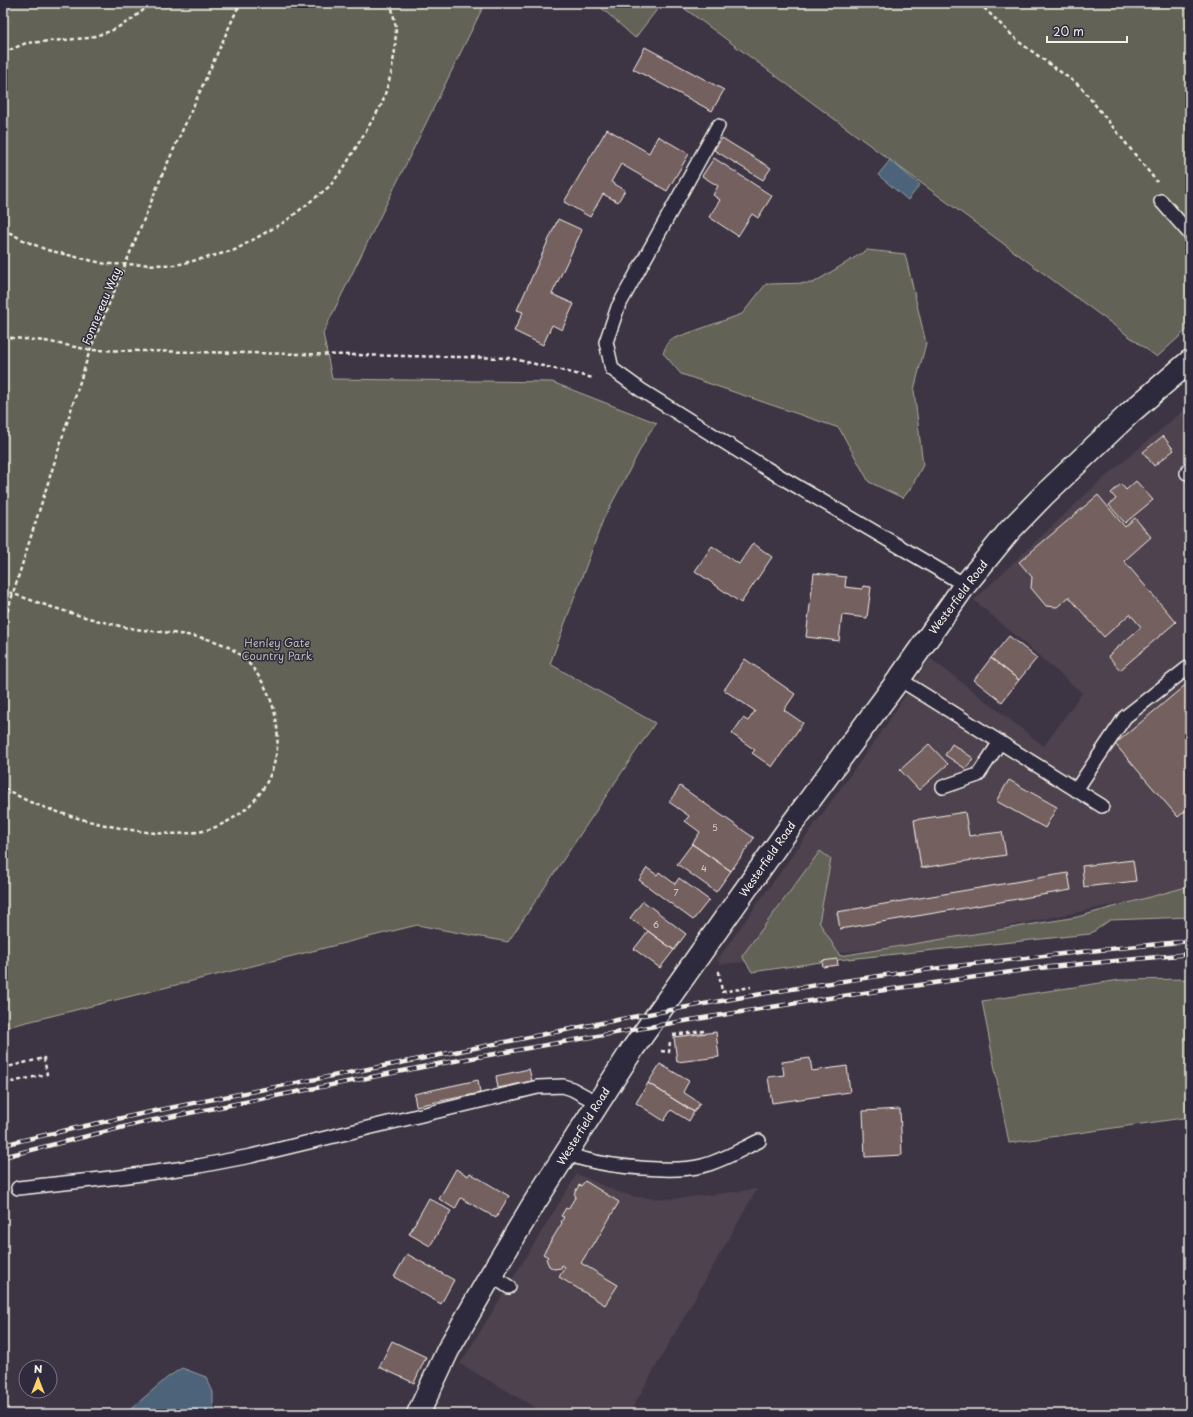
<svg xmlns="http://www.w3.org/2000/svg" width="1193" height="1417" font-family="'Playpen Sans',sans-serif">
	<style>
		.built { fill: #4e424d }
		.green { fill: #626457; stroke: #abaaa0 }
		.water { fill: #4e6479; stroke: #909ca5 }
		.building { fill: #756161; stroke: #f4f1e8 }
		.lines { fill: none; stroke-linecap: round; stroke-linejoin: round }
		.service-casing { stroke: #f4f1e8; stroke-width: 16 }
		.secondary-casing { stroke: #f4f1e8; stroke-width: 25 }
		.path { stroke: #f4f1e8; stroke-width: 2.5; stroke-dasharray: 4 3; stroke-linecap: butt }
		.service { stroke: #2f2a3d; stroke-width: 13 }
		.secondary { stroke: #2f2a3d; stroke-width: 22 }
		.rail-casing { stroke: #f4f1e8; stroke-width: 4.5 }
		.rail { stroke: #2f2a3d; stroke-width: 3; stroke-dasharray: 9; stroke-linecap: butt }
		.labels { text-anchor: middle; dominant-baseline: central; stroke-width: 3; stroke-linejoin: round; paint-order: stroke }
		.number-label { font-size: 9px; fill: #d4cdc6 }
		.street-label { font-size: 11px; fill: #f4f1e8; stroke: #2f2a3d }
		.park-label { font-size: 11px; fill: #bab9ae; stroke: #2f2a3d }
	</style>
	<rect width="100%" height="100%" fill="#3d3544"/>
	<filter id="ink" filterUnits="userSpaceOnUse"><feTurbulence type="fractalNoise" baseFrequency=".025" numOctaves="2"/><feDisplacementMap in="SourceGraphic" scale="8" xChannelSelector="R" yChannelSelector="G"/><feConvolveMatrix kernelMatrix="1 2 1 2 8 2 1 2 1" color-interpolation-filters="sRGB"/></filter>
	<g filter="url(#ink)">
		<path class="built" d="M 1190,405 L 1190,893 L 1137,900 L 926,943 L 794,958 L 721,964 L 717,960 L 884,728 L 930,658 L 1044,746 L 1082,693 L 974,600 L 1098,483 Z
			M 577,1174 L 618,1192 L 637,1197 L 666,1199 L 683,1198 L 757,1189 L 629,1414 L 547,1414 L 460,1364 Z"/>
		<path class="green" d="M 3,3 L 485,3 L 323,333 L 332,379 L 552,382 L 657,423 L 649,433 L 603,520 L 550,664 L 655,723 L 508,942 L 417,925 L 3,1028 Z
			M 596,3 L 662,3 L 635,38 Z
			M 677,3 L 1190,3 L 1190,327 L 1157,357 Z
			M 867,250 L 905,254 L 926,343 L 914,390 L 923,465 L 911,488 L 903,498 L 869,482 L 839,428 L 681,374 L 663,353 L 669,340 L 742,314 L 766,284 L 813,283 Z
			M 820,851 L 831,859 L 819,922 L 840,956 L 1077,917 L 1190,886 L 1190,917 L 1110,920 L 1090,934 L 828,961 L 752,972 L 742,956 Z
			M 1190,979 L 1190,1117 L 1009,1143 L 982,1001 L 1120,980 Z"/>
		<path class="water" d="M 890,160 L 920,185 L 908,200 L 878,175 Z
			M 182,1368 L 206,1377 L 213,1392 L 213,1407 L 215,1414 L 125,1414 L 168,1377 Z"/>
		<path class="building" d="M 645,47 L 724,90 L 712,111 L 633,69 Z
			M 607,129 L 649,153 L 658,136 L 689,154 L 667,191 L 621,164 L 611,182 L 625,190 L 618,202 L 603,194 L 590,217 L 564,202 Z
			M 722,138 L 771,168 L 763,180 L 714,150 Z
			M 714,158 L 772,196 L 758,218 L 752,214 L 738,236 L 709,217 L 720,200 L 713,195 L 718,186 L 702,176 Z
			M 558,219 L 582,230 L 552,294 L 574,304 L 562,330 L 552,325 L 543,345 L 514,331 L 523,312 L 517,310 Z
			M 1163,436 L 1174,450 L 1154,466 L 1143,452 Z
			M 1136,481 L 1153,500 L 1125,523 L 1109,505 L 1116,499 L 1111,493 L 1121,484 L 1126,490 Z
			M 1098,495 L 1125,527 L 1135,518 L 1151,537 L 1124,561 L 1176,622 L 1120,670 L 1108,656 L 1141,627 L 1130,614 L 1104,637 L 1069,597 L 1057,607 L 1046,606 L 1031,588 L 1032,577 L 1019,562 Z
			M 753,543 L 772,557 L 741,603 L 695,571 L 712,546 L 739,564 Z
			M 814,573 L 846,577 L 845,587 L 862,589 L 863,586 L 871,587 L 867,618 L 842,615 L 839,641 L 806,637 Z
			M 1009,636 L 1037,658 L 1019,680 L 991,658 Z
			M 991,658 L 1019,680 L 1002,702 L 974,680 Z
			M 745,659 L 795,694 L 784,710 L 803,723 L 772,767 L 752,753 L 755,750 L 732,734 L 743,718 L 748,721 L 755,711 L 724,690 Z
			M 1190,681 L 1190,807 L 1178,817 L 1115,744 Z
			M 929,744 L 948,764 L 919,790 L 900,770 Z
			M 952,744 L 973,758 L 966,769 L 945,755 Z
			M 1009,780 L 1057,807 L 1045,828 L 996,801 Z
			M 680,786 L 754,838 L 731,871 L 692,844 L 700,832 L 685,821 L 689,816 L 669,802 Z
			M 965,812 L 969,836 L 1002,832 L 1006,855 L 921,868 L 914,820 Z
			M 692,844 L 731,871 L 716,892 L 677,864 Z
			M 1133,860 L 1136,881 L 1084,887 L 1082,866 Z
			M 647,868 L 657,875 L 659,872 L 675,884 L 679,878 L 709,900 L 693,920 L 639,880 Z
			M 1068,873 L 1071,890 L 840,929 L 837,912 Z
			M 643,901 L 686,934 L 674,950 L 630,918 Z
			M 648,931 L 674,950 L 660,968 L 634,949 Z
			M 837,959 L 838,965 L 823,967 L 822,961 Z
			M 716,1032 L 719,1057 L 677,1062 L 674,1037 Z
			M 810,1058 L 812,1071 L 847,1066 L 850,1092 L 772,1103 L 768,1077 L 784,1075 L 782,1062 Z
			M 660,1064 L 689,1081 L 683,1092 L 700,1103 L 694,1112 L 648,1083 Z
			M 529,1069 L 532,1081 L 498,1088 L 496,1076 Z
			M 478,1080 L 480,1093 L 416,1106 L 414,1094 Z
			M 648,1083 L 694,1112 L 689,1121 L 671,1110 L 664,1121 L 636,1103 Z
			M 900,1109 L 902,1155 L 865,1157 L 863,1111 Z
			M 456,1169 L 468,1176 L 470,1173 L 509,1196 L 496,1218 L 461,1198 L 455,1209 L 439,1199 Z
			M 585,1181 L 619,1202 L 595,1243 L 594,1242 L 581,1263 L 618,1285 L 605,1305 L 559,1277 L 565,1267 L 562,1265 L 561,1268 L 554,1269 L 549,1266 L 546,1259 L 548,1257 L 543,1254 L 562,1223 L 561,1222 L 564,1217 L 561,1216 L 566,1208 L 568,1209 L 576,1196 L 574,1194 L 579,1185 L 581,1186 Z
			M 429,1198 L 451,1211 L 430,1246 L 409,1234 Z
			M 407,1254 L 454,1280 L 441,1304 L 394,1277 Z
			M 392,1341 L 426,1357 L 414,1383 L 379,1367 Z"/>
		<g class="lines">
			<defs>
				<path id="service" d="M 718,126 L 618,307 L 606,342 L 612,369 L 641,390 L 764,467 L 965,585
					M 1161,201 L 1190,234
					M 1187,473 L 1190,468
					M 899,679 L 1102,806
					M 943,787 L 978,775 L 1000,742
					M 1076,790 L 1125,717 L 1190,666
					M 566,1153 C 572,1155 578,1158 583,1159 C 612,1167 674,1173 702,1166 C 722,1161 740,1150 759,1141
					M 18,1188 L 120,1177 L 199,1166 L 251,1156 L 538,1087 L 563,1086 L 572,1089 L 598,1103
					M 491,1275 L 509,1287"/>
				<path id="secondary" d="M 418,1414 L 448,1350 L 491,1275 L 533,1205 L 632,1050 L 792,824 L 899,679 L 965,585 L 1010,530 L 1044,495 L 1131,412 L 1190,361"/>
			</defs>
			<use href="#service" class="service-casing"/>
			<use href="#secondary" class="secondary-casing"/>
			<path class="path" d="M 979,3 L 1019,42 L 1080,86 L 1157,182
				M 3,53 L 26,43 L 88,38 L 111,31 L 131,20 L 152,3
				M 3,229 L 23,240 L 47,250 L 106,264 L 176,265 L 205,258 L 235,250 L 286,221 L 330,186 L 345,166 L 382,104 L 391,74 L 395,50 L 396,28 L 391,3
				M 3,337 L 45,341 L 90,350 L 510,358 L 593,378
				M 3,590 C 40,604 81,617 120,626 C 153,634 201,631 230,648 C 246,657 259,674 267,691 C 293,747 270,809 210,829 C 163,844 75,820 30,802 C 21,798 12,792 3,788
				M 3,625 L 90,350 L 163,173 L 240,3
				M 718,972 L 719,972 L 722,992 L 751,987
				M 673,1035 L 704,1031
				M 661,1051 L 669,1052 L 670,1041
				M 3,1068 L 44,1058 L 47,1074 L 3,1084"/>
			<use href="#service" class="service"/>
			<use href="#secondary" class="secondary"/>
			<defs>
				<path id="rail" d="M 3,1145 C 131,1114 260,1090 389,1065 C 531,1037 674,1007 817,985 C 941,966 1065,953 1190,941
					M 3,1157 L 144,1122 L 443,1063 L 672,1023 L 822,999 L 1039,968 L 1190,954"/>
			</defs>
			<use href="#rail" class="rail-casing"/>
			<use href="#rail" class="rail"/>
		</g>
	</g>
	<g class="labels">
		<g class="number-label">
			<text x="715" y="827">5</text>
			<text x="704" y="868">4</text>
			<text x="676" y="892">7</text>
			<text x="656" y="924">6</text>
		</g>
		<g class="street-label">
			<text transform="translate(101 306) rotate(-67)">Fonnereau Way</text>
			<text transform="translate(958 597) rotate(-53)">Westerfield Road</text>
			<text transform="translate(767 859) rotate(-55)">Westerfield Road</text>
			<text transform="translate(583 1126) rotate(-58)">Westerfield Road</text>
		</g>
		<g class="park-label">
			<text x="277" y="642">Henley Gate<tspan x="277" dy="13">Country Park</tspan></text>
		</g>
	</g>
	<rect width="1193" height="1417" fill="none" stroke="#2f2a3d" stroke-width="16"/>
	<rect x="8" y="8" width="1177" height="1401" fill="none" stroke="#f4f1e8" stroke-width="1.5" filter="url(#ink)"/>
	<g transform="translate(38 1379)"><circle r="19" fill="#2f2a3d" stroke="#7e7a81"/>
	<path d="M0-3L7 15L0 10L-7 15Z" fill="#ffd166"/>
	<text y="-6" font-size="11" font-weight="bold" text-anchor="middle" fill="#f4f1e8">N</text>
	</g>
	<path d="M1047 36v6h80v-6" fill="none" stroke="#f4f1e8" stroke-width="2"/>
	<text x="1053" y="36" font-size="12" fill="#f4f1e8" stroke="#2f2a3d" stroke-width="3" paint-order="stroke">20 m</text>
</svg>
